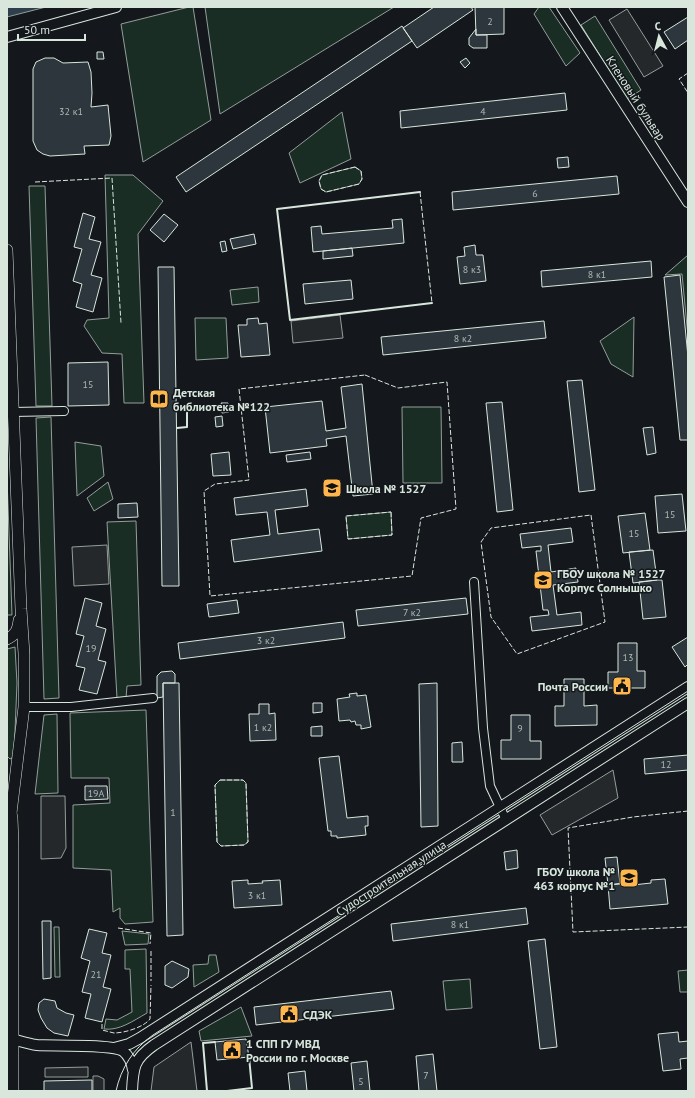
<svg xmlns="http://www.w3.org/2000/svg" width="695" height="1098" font-family="'PT Sans',sans-serif">
	<style>
		.green { fill: #1a2d24; stroke: #939e99 }
		.parking { fill: #24282b; stroke: #939e99 }
		.water { fill: #2f3f4d; stroke: #939e99 }
		.building { fill: #2c363c; stroke: #d8e6dc }
		.lines { fill: none; stroke-linecap: round; stroke-linejoin: round }
		.minor-casing { stroke: #d8e6dc; stroke-width: 10 }
		.tertiary-casing { stroke: #d8e6dc; stroke-width: 12 }
		.secondary-casing { stroke: #d8e6dc; stroke-width: 12 }
		.primary-casing { stroke: #d8e6dc; stroke-width: 14 }
		.minor { stroke: #14181c; stroke-width: 8 }
		.tertiary { stroke: #14181c; stroke-width: 10 }
		.secondary { stroke: #14181c; stroke-width: 11 }
		.primary { stroke: #14181c; stroke-width: 13 }
		.tram { stroke: #d8e6dc; stroke-width: 1 }
		.fence { stroke: #d8e6dc; stroke-width: 1; stroke-dasharray: 5 2; stroke-linecap: butt }
		.wall { stroke: #d8e6dc; stroke-width: 2 }
		.labels { text-anchor: middle; dominant-baseline: central; stroke-width: 3; stroke-linejoin: round; paint-order: stroke }
		.number-label { font-size: 10px; fill: #adbab4 }
		.street-label { font-size: 12px; fill: #d8e6dc; stroke: #14181c }
		.poi-label { font-size: 12px; font-weight: bold; fill: #d8e6dc; stroke: #14181c; text-anchor: start }
	</style>
	<rect width="100%" height="100%" fill="#14181c"/>
	<path class="green" d="M 189,7 L 193,7 L 211,120 L 143,162 L 121,24 Z
		M 205,7 L 394,7 L 220,114 Z
		M 539,7 L 549,7 L 580,53 L 566,66 L 534,14 Z
		M 595,16 L 641,90 L 627,99 L 581,25 Z
		M 342,112 L 351,159 L 300,183 L 289,153 Z
		M 355,167 L 361,171 L 362,179 L 359,184 L 326,192 L 321,189 L 319,181 L 322,175 Z
		M 105,175 L 133,175 L 163,201 L 138,234 L 144,403 L 124,403 L 122,354 L 102,353 L 84,326 L 87,320 L 109,318 Z
		M 29,186 L 45,186 L 52,406 L 36,406 Z
		M 688,255 L 688,337 L 682,274 L 665,275 Z
		M 258,287 L 259,302 L 232,305 L 230,290 Z
		M 634,317 L 633,377 L 611,364 L 600,341 Z
		M 195,318 L 226,318 L 228,358 L 196,360 Z
		M 402,407 L 441,407 L 442,483 L 403,483 Z
		M 51,417 L 59,698 L 44,699 L 36,418 Z
		M 75,442 L 101,446 L 104,476 L 77,496 Z
		M 7,478 L 12,615 L 7,615 Z
		M 108,482 L 113,499 L 94,511 L 87,498 Z
		M 391,512 L 392,535 L 348,539 L 346,516 Z
		M 136,521 L 141,685 L 127,686 L 126,698 L 117,698 L 107,522 Z
		M 15,647 L 17,683 L 14,755 L 12,758 L 10,759 L 7,756 L 7,649 Z
		M 146,710 L 153,922 L 125,924 L 120,918 L 120,908 L 113,912 L 111,870 L 73,868 L 73,805 L 110,803 L 109,778 L 71,778 L 70,713 Z
		M 57,714 L 58,793 L 35,794 L 44,715 Z
		M 220,780 L 243,780 L 246,783 L 248,842 L 244,845 L 221,846 L 217,842 L 215,785 Z
		M 54,927 L 59,927 L 60,977 L 55,977 Z
		M 122,931 L 149,934 L 148,944 L 125,945 Z
		M 146,949 L 147,1013 C 133,1021 119,1031 104,1029 L 106,1019 L 117,1020 L 132,1012 L 130,969 L 125,969 L 125,950 Z
		M 209,955 L 216,955 L 219,972 L 194,987 L 193,965 L 208,964 Z
		M 688,970 L 688,992 L 680,992 L 678,971 Z
		M 470,979 L 472,1008 L 446,1010 L 443,981 Z
		M 241,1007 L 252,1036 L 201,1041 L 199,1031 Z"/>
	<path class="parking" d="M 627,9 L 663,66 L 644,77 L 609,20 Z
		M 340,315 L 343,338 L 293,343 L 291,321 Z
		M 107,545 L 109,584 L 74,586 L 72,547 Z
		M 613,770 L 618,798 L 552,835 L 540,815 Z
		M 41,796 L 65,796 L 66,848 L 61,858 L 41,859 Z
		M 191,1042 L 197,1091 L 151,1091 L 154,1067 Z
		M 88,1067 L 88,1077 L 45,1077 L 45,1068 Z
		M 93,1076 L 98,1076 L 104,1079 L 104,1091 L 93,1091 Z"/>
	<path class="water" d="M 7,7 L 46,7 L 7,17 Z"/>
	<path class="building" d="M 434,7 L 471,7 L 473,10 L 417,48 L 403,28 Z
		M 475,7 L 504,7 L 504,34 L 476,35 Z
		M 688,17 L 688,40 L 675,49 L 664,32 Z
		M 402,26 L 412,41 L 186,192 L 176,177 Z
		M 476,29 L 476,35 L 487,35 L 487,48 L 473,48 L 469,45 L 469,38 Z
		M 97,52 L 103,52 L 104,59 L 97,59 Z
		M 45,58 L 54,58 L 63,63 L 88,62 L 91,72 L 92,93 L 91,107 L 108,105 L 111,136 L 109,145 L 84,146 L 85,154 L 50,156 L 43,154 L 37,150 L 33,141 L 33,69 L 36,62 Z
		M 466,58 L 470,63 L 465,68 L 460,62 Z
		M 565,93 L 567,110 L 401,128 L 400,111 Z
		M 568,157 L 569,167 L 558,168 L 557,158 Z
		M 617,176 L 619,194 L 453,210 L 452,192 Z
		M 83,213 L 95,217 L 89,239 L 101,242 L 91,275 L 102,278 L 93,312 L 76,307 L 82,284 L 73,281 L 82,249 L 74,247 Z
		M 164,214 L 178,225 L 164,242 L 150,230 Z
		M 402,219 L 404,243 L 313,252 L 311,227 L 321,226 L 322,234 L 393,228 L 392,220 Z
		M 254,234 L 256,244 L 233,249 L 230,239 Z
		M 225,241 L 227,251 L 222,252 L 220,242 Z
		M 475,245 L 476,255 L 483,255 L 486,281 L 460,284 L 457,257 L 465,256 L 464,247 Z
		M 352,248 L 353,256 L 323,259 L 323,251 Z
		M 651,261 L 652,277 L 542,287 L 541,271 Z
		M 158,267 L 174,267 L 179,586 L 162,586 Z
		M 680,275 L 688,357 L 688,440 L 680,440 L 664,277 Z
		M 351,280 L 353,299 L 305,304 L 303,284 Z
		M 258,318 L 259,324 L 267,323 L 270,355 L 241,357 L 238,325 L 247,325 L 247,319 Z
		M 544,321 L 546,338 L 383,355 L 381,337 Z
		M 108,362 L 109,405 L 68,406 L 68,363 Z
		M 582,380 L 595,490 L 579,492 L 567,381 Z
		M 362,384 L 373,494 L 353,496 L 346,436 L 326,439 L 327,446 L 270,453 L 265,407 L 322,401 L 326,431 L 346,428 L 341,387 Z
		M 502,402 L 513,510 L 497,512 L 486,403 Z
		M 221,403 L 228,403 L 229,412 L 222,413 Z
		M 222,416 L 223,426 L 216,427 L 215,417 Z
		M 653,427 L 656,453 L 647,455 L 643,428 Z
		M 229,452 L 231,475 L 213,476 L 211,454 Z
		M 310,452 L 311,459 L 287,462 L 286,455 Z
		M 306,489 L 308,506 L 275,510 L 278,534 L 319,529 L 322,551 L 234,562 L 231,540 L 270,535 L 267,512 L 236,515 L 234,498 Z
		M 682,494 L 686,531 L 658,533 L 655,496 Z
		M 137,503 L 138,517 L 118,518 L 118,504 Z
		M 645,513 L 650,550 L 623,553 L 618,516 Z
		M 571,528 L 573,542 L 548,545 L 551,572 L 576,568 L 578,582 L 553,585 L 557,615 L 581,612 L 582,625 L 532,631 L 530,617 L 549,615 L 548,610 L 543,610 L 536,551 L 541,551 L 541,546 L 522,548 L 520,534 Z
		M 653,550 L 657,580 L 633,583 L 629,552 Z
		M 657,580 L 662,580 L 666,617 L 643,619 L 639,582 Z
		M 85,598 L 102,603 L 96,626 L 106,629 L 98,660 L 106,662 L 97,694 L 79,690 L 85,668 L 76,666 L 84,636 L 76,634 Z
		M 466,598 L 468,614 L 358,626 L 356,610 Z
		M 237,600 L 239,613 L 209,617 L 207,604 Z
		M 343,622 L 345,638 L 180,659 L 178,643 Z
		M 688,637 L 688,664 L 685,667 L 672,647 Z
		M 618,643 L 637,643 L 637,671 L 645,671 L 645,688 L 608,688 L 608,672 L 618,672 Z
		M 172,671 L 175,674 L 175,683 L 163,683 L 163,697 L 157,698 L 157,676 L 161,672 Z
		M 564,679 L 584,679 L 584,706 L 597,705 L 597,725 L 555,726 L 555,706 L 564,706 Z
		M 163,683 L 179,683 L 183,935 L 167,936 Z
		M 437,683 L 438,826 L 421,827 L 419,684 Z
		M 357,693 L 357,696 L 366,695 L 371,727 L 361,729 L 361,725 L 356,725 L 355,721 L 351,722 L 350,720 L 339,721 L 337,699 L 350,697 L 349,694 Z
		M 313,703 L 322,703 L 322,712 L 313,713 Z
		M 259,704 L 269,704 L 269,714 L 275,713 L 276,740 L 250,741 L 249,714 L 259,714 Z
		M 511,715 L 530,715 L 530,741 L 541,741 L 541,759 L 501,759 L 501,740 L 511,740 Z
		M 322,726 L 322,736 L 311,736 L 311,727 Z
		M 462,742 L 463,762 L 452,762 L 452,743 Z
		M 688,755 L 688,770 L 645,774 L 644,759 Z
		M 339,756 L 347,818 L 368,816 L 368,826 L 365,826 L 366,835 L 337,838 L 337,836 L 331,836 L 331,831 L 328,831 L 319,758 Z
		M 85,786 L 107,786 L 108,799 L 85,800 Z
		M 517,850 L 518,868 L 506,870 L 504,852 Z
		M 617,857 L 620,884 L 608,885 L 605,858 Z
		M 665,879 L 668,904 L 610,909 L 608,885 L 623,883 L 624,886 L 651,883 L 651,880 Z
		M 248,880 L 248,884 L 263,883 L 262,881 L 280,880 L 282,905 L 234,908 L 232,881 Z
		M 526,908 L 528,924 L 393,941 L 391,924 Z
		M 42,921 L 51,921 L 51,978 L 43,979 Z
		M 89,929 L 107,933 L 102,953 L 111,955 L 103,987 L 111,989 L 102,1022 L 85,1018 L 91,994 L 82,992 L 90,961 L 81,958 Z
		M 545,939 L 557,1047 L 540,1049 L 528,941 Z
		M 172,961 L 189,969 L 188,977 L 172,988 L 165,985 L 165,966 Z
		M 391,991 L 394,1009 L 256,1025 L 254,1007 Z
		M 44,999 L 55,1001 L 57,1008 L 66,1013 L 74,1015 L 68,1036 L 54,1033 L 47,1028 L 41,1018 L 38,1010 L 39,1003 Z
		M 678,1032 L 679,1042 L 688,1041 L 688,1058 L 680,1059 L 681,1069 L 663,1071 L 658,1034 Z
		M 246,1039 L 249,1057 L 217,1060 L 215,1042 Z
		M 433,1054 L 437,1091 L 419,1091 L 416,1056 Z
		M 367,1061 L 370,1091 L 354,1091 L 351,1063 Z
		M 305,1071 L 307,1091 L 290,1091 L 288,1073 Z
		M 92,1080 L 92,1091 L 44,1091 L 44,1081 Z"/>
	<g class="lines">
		<defs>
			<path id="minor" d="M 13,412 L 64,411
				M 474,582 L 483,728 L 490,786 L 506,820
				M 24,707 L 71,707 L 153,698"/>
			<path id="tertiary" d="M 562,7 L 688,202
				M 7,37 L 116,7
				M 12,1039 C 20,1041 29,1044 37,1045 C 53,1046 113,1044 123,1051 C 129,1056 132,1063 133,1070
				M 114,1048 L 129,1044 L 140,1038 L 688,687
				M 132,1091 C 133,1067 134,1059 154,1045 L 688,703"/>
			<path id="secondary" d="M 7,250 L 21,609 L 24,654 L 24,707 L 11,813
				M 7,639 C 16,635 18,629 19,620"/>
			<path id="primary" d="M 7,800 L 11,818 L 12,843 L 12,1091"/>
		</defs>
		<use href="#minor" class="minor-casing"/>
		<use href="#tertiary" class="tertiary-casing"/>
		<use href="#secondary" class="secondary-casing"/>
		<use href="#primary" class="primary-casing"/>
		<use href="#minor" class="minor"/>
		<use href="#tertiary" class="tertiary"/>
		<use href="#secondary" class="secondary"/>
		<use href="#primary" class="primary"/>
		<path class="tram" d="M 116,1091 C 121,1068 133,1049 153,1035 L 688,691"/>
		<path class="fence" d="M 688,73 L 679,79 L 688,93
			M 355,167 L 361,171 L 362,179 L 359,184 L 326,192 L 321,189 L 319,181 L 322,175 Z
			M 35,182 L 112,178 L 121,323
			M 420,192 L 432,303
			M 365,375 L 398,388 L 447,382 L 456,509 L 421,518 L 412,576 L 210,596 L 204,491 L 215,484 L 249,480 L 239,389 Z
			M 391,512 L 392,535 L 348,539 L 346,516 Z
			M 591,515 L 605,622 L 517,654 L 491,617 L 481,542 L 491,528 Z
			M 220,780 L 243,780 L 246,783 L 248,842 L 244,845 L 221,846 L 217,842 L 215,785 Z
			M 688,811 L 633,817 L 568,828 L 573,932 L 688,927
			M 118,928 L 151,933 L 150,944
			M 151,951 L 151,981
			M 102,1024 L 102,1030 C 106,1031 110,1032 114,1033 C 125,1033 144,1027 150,1019 L 151,985
			M 577,1091 L 581,1091"/>
		<path class="wall" d="M 420,192 L 277,209 L 290,320 L 432,303
			M 7,412 L 7,418
			M 177,428 L 187,427 L 187,412
			M 207,1091 L 203,1043 L 215,1042
			M 227,1091 L 252,1088 L 249,1057"/>
	</g>
	<defs>
		<symbol id="library-square" viewBox="-11 -11 22 22"><rect x="-9" y="-9" width="18" height="18" rx="4" fill="#ffb74d" stroke="#14181c"/><path d="M-6-4Q-3-5.5-.7-3.5V5Q-3 3-6 4ZM6-4Q3-5.5 .7-3.5V5Q3 3 6 4Z" fill="#111"/></symbol>
		<symbol id="school-square" viewBox="-11 -11 22 22"><rect x="-9" y="-9" width="18" height="18" rx="4" fill="#ffb74d" stroke="#14181c"/><path d="M0-5L7-2L0 1L-7-2ZM-4 1L0 2.5L4 1V4Q0 6-4 4Z" fill="#111"/></symbol>
		<symbol id="civic-square" viewBox="-11 -11 22 22"><rect x="-9" y="-9" width="18" height="18" rx="4" fill="#ffb74d" stroke="#14181c"/><path d="M-.6-6.5H3V-4.5H.6V-3L4-1V1h2V6H-6V1h2V-1L-.6-3ZM-1.2 2.5V6h2.4V2.5Z" fill="#111"/></symbol>
	</defs>
	<g fill-rule="evenodd">
		<use href="#library-square" x="148" y="388" width="22" height="22"/>
		<use href="#school-square" x="321" y="477" width="22" height="22"/>
		<use href="#school-square" x="532" y="569" width="22" height="22"/>
		<use href="#civic-square" x="611" y="675" width="22" height="22"/>
		<use href="#school-square" x="618" y="867" width="22" height="22"/>
		<use href="#civic-square" x="278" y="1003" width="22" height="22"/>
		<use href="#civic-square" x="221" y="1039" width="22" height="22"/>
	</g>
	<g class="labels">
		<g class="number-label">
			<text x="490" y="21">2</text>
			<text x="71" y="111">32 к1</text>
			<text x="483" y="111">4</text>
			<text x="535" y="193">6</text>
			<text x="472" y="269">8 к3</text>
			<text x="597" y="274">8 к1</text>
			<text x="463" y="338">8 к2</text>
			<text x="88" y="384">15</text>
			<text x="670" y="514">15</text>
			<text x="634" y="533">15</text>
			<text x="412" y="612">7 к2</text>
			<text x="266" y="640">3 к2</text>
			<text x="91" y="648">19</text>
			<text x="628" y="657">13</text>
			<text x="263" y="727">1 к2</text>
			<text x="520" y="728">9</text>
			<text x="666" y="764">12</text>
			<text x="96" y="793">19А</text>
			<text x="173" y="812">1</text>
			<text x="257" y="895">3 к1</text>
			<text x="460" y="924">8 к1</text>
			<text x="96" y="974">21</text>
			<text x="426" y="1075">7</text>
			<text x="361" y="1081">5</text>
		</g>
		<g class="street-label">
			<text transform="translate(636 98) rotate(57)">Кленовый бульвар</text>
			<text transform="translate(391 878) rotate(-33)">Судостроительная улица</text>
		</g>
		<g class="poi-label">
			<text x="173" y="392">Детская<tspan x="173" dy="14">библиотека №122</tspan></text>
			<text x="346" y="488">Школа № 1527</text>
			<text x="557" y="573">ГБОУ школа № 1527<tspan x="557" dy="14">Корпус Солнышко</tspan></text>
			<text x="608" y="686" text-anchor="end">Почта России</text>
			<text x="615" y="871" text-anchor="end">ГБОУ школа №<tspan x="615" dy="14">463 корпус №1</tspan></text>
			<text x="303" y="1014">СДЭК</text>
			<text x="246" y="1043">1 СПП ГУ МВД<tspan x="246" dy="14">России по г. Москве</tspan></text>
		</g>
	</g>
	<rect width="695" height="1098" fill="none" stroke="#d8e6dc" stroke-width="16"/>
	<g transform="translate(659 36) rotate(353)" stroke="#14181c" stroke-width="3" paint-order="stroke">
	<path d="M0-3L7 15L0 10L-7 15Z" fill="#d8e6dc"/>
	<text y="-6" font-size="11" font-weight="bold" text-anchor="middle" fill="#d8e6dc">С</text>
	</g>
	<path d="M18 34v6h67v-6" fill="none" stroke="#d8e6dc" stroke-width="2"/>
	<text x="24" y="34" font-size="12" fill="#d8e6dc" stroke="#14181c" stroke-width="3" paint-order="stroke">50 m</text>
</svg>
